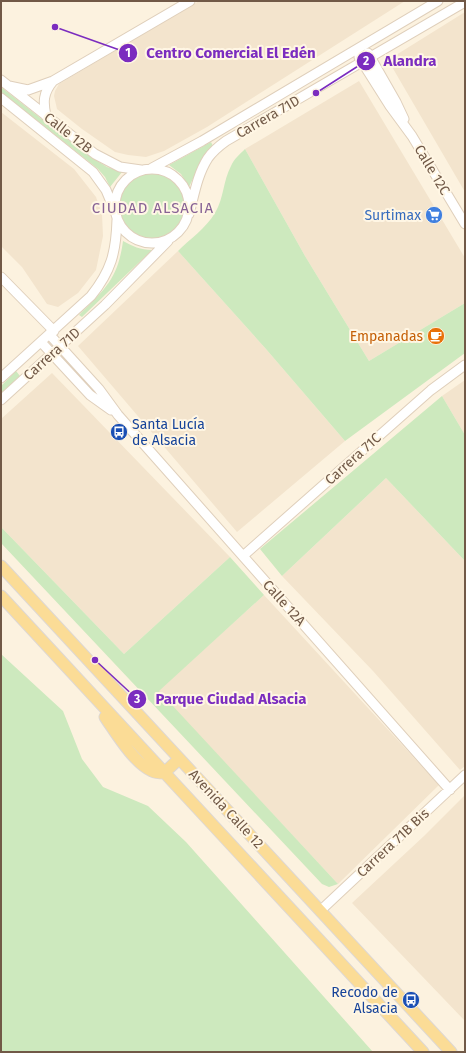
<svg xmlns="http://www.w3.org/2000/svg" width="466" height="1053" font-family="'Fira Sans',sans-serif">
	<style>
		.residential { fill: #f3e4cd }
		.green { fill: #cde9be }
		.lines { fill: none; stroke-linecap: round; stroke-linejoin: round }
		.minor-casing { stroke: #dfcfbb; stroke-width: 11 }
		.major-casing { stroke: #ddd7d3; stroke-width: 13 }
		.minor { stroke: #fff; stroke-width: 9 }
		.major { stroke: #fbdc96; stroke-width: 11 }
		.labels { text-anchor: middle; dominant-baseline: central; stroke-width: 4; stroke-linejoin: round; paint-order: stroke }
		.street-label { font-size: 14px; fill: #715947; stroke: #fff6e4 }
		.shop-label { font-size: 14px; fill: #366cbe; stroke: #fff6e4; text-anchor: end }
		.food-label { font-size: 14px; fill: #c56008; stroke: #fff6e4; text-anchor: end }
		.transit-label { font-size: 14px; fill: #164399; stroke: #fff6e4; text-anchor: start }
		.neighbourhood-label { font-size: 15px; letter-spacing: 1px; fill: #876295; stroke: #fff6e4 }
		.leader { fill: none; stroke: #7b2cbf; stroke-width: 1.5 }
		.callout-dot { fill: #7b2cbf; stroke: #fff6e4; stroke-width: 1.5 }
		.mark-label { font-size: 12px; text-anchor: middle; font-weight: bold; fill: #fff }
		.callout-label { font-size: 15px; text-anchor: middle; font-weight: bold; fill: #7b2cbf; stroke: #fff6e4; stroke-width: 4; stroke-linejoin: round; paint-order: stroke }
	</style>
	<rect width="100%" height="100%" fill="#fcf2df"/>
	<path class="residential" d="M 199,1 L 405,1 L 207,127 L 164,151 L 146,157 L 128,155 L 115,152 L 82,129 L 57,109 L 54,96 L 55,91 L 59,84 Z
		M 465,12 L 465,192 L 388,60 Z
		M 359,81 L 465,258 L 465,303 L 369,361 L 305,256 L 245,149 Z
		M 1,112 L 74,169 L 96,197 L 102,214 L 103,236 L 96,270 L 78,293 L 58,307 L 47,304 L 22,267 L 1,246 Z
		M 178,251 L 266,349 L 345,441 L 237,532 L 78,346 Z
		M 52,373 L 230,557 L 124,654 L 1,527 L 1,419 Z
		M 465,380 L 465,435 L 442,396 Z
		M 386,478 L 465,561 L 465,766 L 460,770 L 373,671 L 282,576 Z
		M 264,595 L 439,785 L 338,884 L 158,691 Z
		M 465,795 L 465,1021 L 352,903 L 424,836 Z"/>
	<path class="green" d="M 1,87 L 85,153 L 107,167 L 122,172 L 110,187 L 105,177 L 98,169 L 1,92 Z
		M 211,142 L 213,146 L 202,160 L 189,187 L 181,174 L 169,165 Z
		M 245,149 L 305,256 L 369,361 L 465,303 L 465,353 L 345,441 L 266,349 L 178,251 C 190,239 206,228 215,213 C 224,198 223,181 231,166 C 234,159 240,154 245,149 Z
		M119 206a33 33 0 1 1 66 0a33 33 0 1 1-66 0Z
		M 123,241 C 132,246 141,250 152,250 L 82,317 L 79,315 C 105,289 118,279 123,241 Z
		M 16,371 L 20,376 L 1,393 L 1,386 Z
		M 442,396 L 465,435 L 465,561 L 386,478 L 282,576 L 260,549 Z
		M 1,527 L 124,654 L 230,557 L 264,595 L 159,691 L 338,884 L 329,887 L 322,884 L 1,543 Z
		M 1,654 L 63,711 L 82,759 L 103,787 L 148,806 L 186,842 L 373,1052 L 1,1052 Z"/>
	<g class="lines">
		<defs>
			<path id="minor" d="M 368,53 L 396,102 L 404,119
				M 359,57 L 390,106 L 412,136 L 465,224
				M 1,80 L 95,154 L 120,167 L 141,170
				M 9,86 L 28,90 L 53,81 L 190,1
				M 1,98 L 93,172 L 106,190 L 114,209
				M 46,116 C 43,102 43,93 53,81
				M 152,168 L 202,141 L 438,1
				M115 206a37 37 0 1 1 74 0a37 37 0 1 1-74 0Z
				M 189,214 C 194,196 197,175 208,158 C 213,151 219,146 226,141 L 465,2
				M 1,277 L 54,331
				M 49,334 L 99,389 L 118,415 L 450,790
				M 41,342 L 90,395 L 111,410
				M 1,378 L 91,296 C 111,271 116,253 117,220
				M 1,400 L 105,305 L 168,241
				M 243,556 L 431,390 L 465,365
				M 320,911 L 465,775"/>
			<path id="major" d="M 1,566 L 451,1052
				M 1,596 L 423,1052
				M 105,717 C 116,733 134,763 152,771 C 156,773 160,773 164,773 L 179,759"/>
		</defs>
		<use href="#minor" class="minor-casing"/>
		<use href="#major" class="major-casing"/>
		<use href="#minor" class="minor"/>
		<use href="#major" class="major"/>
	</g>
	<defs>
		<symbol id="supermarket-disc" viewBox="-11 -11 22 22"><circle r="9.5" fill="#3f7fe0" stroke="#fff6e4"/><path d="M-6-5.5h2.5l.6 2H6L4.5 2H-2.5L-4.4-4H-6ZM-1.5 3.2a1.3 1.3 0 1 0 .1 0ZM3 3.2a1.3 1.3 0 1 0 .1 0Z" fill="#fff"/></symbol>
		<symbol id="cafe-disc" viewBox="-11 -11 22 22"><circle r="9.5" fill="#e8710a" stroke="#fff6e4"/><path d="M-5.5-4.5H6V0H3Q3 3.5 0 3.5H-2.5Q-5.5 3.5-5.5 0ZM3-3.2v2h1.7v-2ZM-6 4.5H4V6H-6Z" fill="#fff"/></symbol>
		<symbol id="bus-disc" viewBox="-11 -11 22 22"><circle r="9.5" fill="#1a4fb4" stroke="#fff6e4"/><path d="M-5-6H5V4H4V6H2V4H-2V6H-4V4H-5ZM-3.5-4V0h7V-4ZM-3.5 1.2v1.5H-2V1.2ZM2 1.2v1.5H3.5V1.2Z" fill="#fff"/></symbol>
	</defs>
	<g fill-rule="evenodd">
		<use href="#supermarket-disc" x="424" y="205" width="20" height="20"/>
		<use href="#cafe-disc" x="426" y="326" width="20" height="20"/>
		<use href="#bus-disc" x="109" y="422" width="20" height="20"/>
		<use href="#bus-disc" x="401" y="990" width="20" height="20"/>
	</g>
	<g class="labels">
		<g class="street-label">
			<text transform="translate(268 117) rotate(-30)">Carrera 71D</text>
			<text transform="translate(68 133) rotate(38)">Calle 12B</text>
			<text transform="translate(432 170) rotate(59)">Calle 12C</text>
			<text transform="translate(52 354) rotate(-42)">Carrera 71D</text>
			<text transform="translate(353 459) rotate(-42)">Carrera 71C</text>
			<text transform="translate(284 603) rotate(48)">Calle 12A</text>
			<text transform="translate(226 809) rotate(47)">Avenida Calle 12</text>
			<text transform="translate(393 843) rotate(-43)">Carrera 71B Bis</text>
		</g>
		<g class="shop-label">
			<text x="421" y="215">Surtimax</text>
		</g>
		<g class="food-label">
			<text x="423" y="336">Empanadas</text>
		</g>
		<g class="transit-label">
			<text x="132" y="424">Santa Lucía<tspan x="132" dy="16">de Alsacia</tspan></text>
			<text x="398" y="992" text-anchor="end">Recodo de<tspan x="398" dy="16">Alsacia</tspan></text>
		</g>
		<g class="neighbourhood-label">
			<text x="153" y="208">CIUDAD ALSACIA</text>
		</g>
	</g>
	<path class="leader" d="M55 27L128 53M316 93L366 61M95 660L137 699"/>
	<g class="callout-dot">
		<circle cx="55" cy="27" r="4"/>
		<circle cx="316" cy="93" r="4"/>
		<circle cx="95" cy="660" r="4"/>
		<circle cx="128" cy="53" r="10"/>
		<circle cx="366" cy="61" r="10"/>
		<circle cx="137" cy="699" r="10"/>
	</g>
	<g class="mark-label">
		<text x="128" y="57">1</text>
		<text x="366" y="65">2</text>
		<text x="137" y="703">3</text>
	</g>
	<g class="callout-label">
		<text x="231" y="58">Centro Comercial El Edén</text>
		<text x="410" y="66">Alandra</text>
		<text x="231" y="704">Parque Ciudad Alsacia</text>
	</g>
	<rect width="466" height="1053" fill="none" stroke="#715947" stroke-width="4"/>
</svg>
